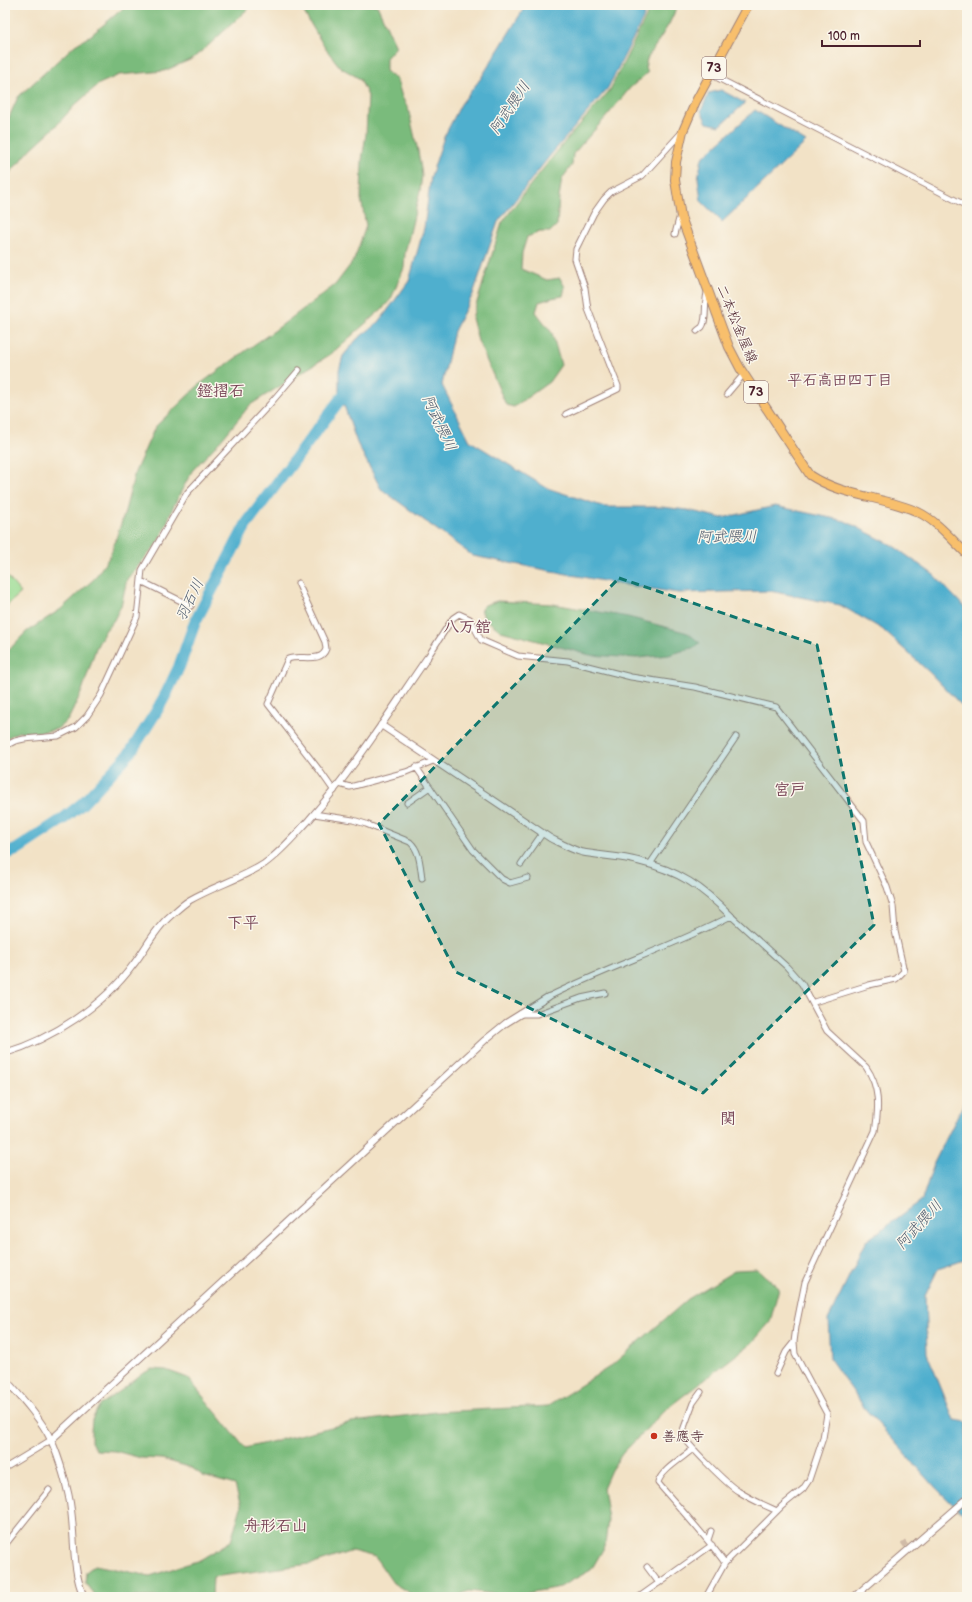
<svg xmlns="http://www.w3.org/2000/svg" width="972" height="1602" font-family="'Balsamiq Sans','Klee One',sans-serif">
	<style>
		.green { fill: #99db92; stroke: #727d5e }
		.forest { fill: #7abb7c; stroke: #626d54 }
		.water { fill: #4fafce; stroke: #4c677c }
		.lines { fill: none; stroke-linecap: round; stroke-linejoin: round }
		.river { stroke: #4fafce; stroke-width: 12 }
		.minor-tunnel { stroke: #d0bba7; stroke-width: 5; stroke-dasharray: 5 2.5; stroke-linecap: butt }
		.minor-casing { stroke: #9e8078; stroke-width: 7 }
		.tertiary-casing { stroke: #9e8078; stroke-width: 8 }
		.primary-casing { stroke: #9e8078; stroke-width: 10 }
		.minor { stroke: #fff; stroke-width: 5 }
		.tertiary { stroke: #fff; stroke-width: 6 }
		.primary { stroke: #f8bf6c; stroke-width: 8 }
		.marked { fill: #0f766e; fill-opacity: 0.2; stroke: #0f766e; stroke-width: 3; stroke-dasharray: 8 5; stroke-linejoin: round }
		.poi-dot { fill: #c8321e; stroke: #fbf7ec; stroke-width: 1.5 }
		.labels { text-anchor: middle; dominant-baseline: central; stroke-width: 3; stroke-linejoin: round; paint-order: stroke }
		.shield { fill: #fbf7ec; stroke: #7f6065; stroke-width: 1 }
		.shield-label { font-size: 13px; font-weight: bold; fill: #4a1f2b }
		.street-label { font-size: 14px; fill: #4a1f2b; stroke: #fbf7ec }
		.poi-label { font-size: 14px; fill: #4a1f2b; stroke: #fbf7ec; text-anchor: start }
		.water-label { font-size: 15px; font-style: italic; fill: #4c596c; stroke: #fbf7ec }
		.neighbourhood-label { font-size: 15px; font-weight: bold; fill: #794758; stroke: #fbf7ec }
		.quarter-label { font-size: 16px; font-weight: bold; fill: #794758; stroke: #fbf7ec }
	</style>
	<rect width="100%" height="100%" fill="#fbf7ec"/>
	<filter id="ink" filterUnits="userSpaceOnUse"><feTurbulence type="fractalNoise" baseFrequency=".025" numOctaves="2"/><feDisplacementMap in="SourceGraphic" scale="8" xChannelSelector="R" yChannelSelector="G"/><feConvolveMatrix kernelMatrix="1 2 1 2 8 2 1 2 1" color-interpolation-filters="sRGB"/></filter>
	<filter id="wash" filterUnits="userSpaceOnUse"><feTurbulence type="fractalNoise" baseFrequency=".012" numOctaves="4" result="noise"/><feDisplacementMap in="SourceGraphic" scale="16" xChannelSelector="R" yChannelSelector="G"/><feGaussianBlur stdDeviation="0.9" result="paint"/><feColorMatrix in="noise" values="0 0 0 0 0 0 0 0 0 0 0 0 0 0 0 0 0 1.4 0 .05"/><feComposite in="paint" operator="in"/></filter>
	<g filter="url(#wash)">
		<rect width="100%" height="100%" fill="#f2e2c6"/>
		<path class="green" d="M 5,574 L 21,593 L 5,607 Z"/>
		<path class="forest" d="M 127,5 L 252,5 L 209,45 L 192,59 L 164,71 L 119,75 L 99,84 L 75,105 L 55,127 L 32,148 L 5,178 L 5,126 L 18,97 L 75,45 L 90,36 Z
			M 298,5 L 377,5 L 396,47 L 386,58 L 386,71 L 397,80 L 402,97 L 408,108 L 418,151 L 422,175 L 420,191 L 405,253 L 404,268 L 391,299 L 383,308 L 331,354 L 250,405 L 223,438 L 192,471 L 173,507 L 165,528 L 157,544 L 127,579 L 121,606 L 114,620 L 105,631 L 96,648 L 82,691 L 68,720 L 57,729 L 42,732 L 18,732 L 5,739 L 5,654 L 26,632 L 61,609 L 94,579 L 110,556 L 124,515 L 135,472 L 155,427 L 200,384 L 255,344 L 274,331 L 335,285 L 354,260 L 366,226 L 361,199 L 362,160 L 366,134 L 368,96 L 360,79 L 340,67 L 325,48 L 302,9 Z
			M 649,5 L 678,5 L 669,24 L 647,59 L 645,68 L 648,72 L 630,88 L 607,116 L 573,154 L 572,165 L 562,179 L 559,197 L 557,225 L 550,232 L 540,232 L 527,237 L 522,253 L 521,269 L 547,280 L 560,278 L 565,287 L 563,296 L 552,298 L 539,302 L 536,312 L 552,333 L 561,365 L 549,382 L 514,407 L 506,405 L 478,341 L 472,318 L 502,223 L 523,194 L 567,139 L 610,90 L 646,17 Z
			M 497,601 L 553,604 L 628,617 L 688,633 L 700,643 L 695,647 L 669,655 L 637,658 L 590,655 L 501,631 L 484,618 L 481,609 L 485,605 Z
			M 757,1269 L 779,1288 L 770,1322 L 753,1342 L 665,1410 L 622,1454 L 611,1470 L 603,1488 L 608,1519 L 605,1546 L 591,1570 L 560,1587 L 511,1596 L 469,1591 L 455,1597 L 416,1597 L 393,1583 L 375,1557 L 352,1551 L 317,1563 L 213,1577 L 212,1597 L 96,1597 L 85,1583 L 86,1572 L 95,1565 L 150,1576 L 200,1560 L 231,1541 L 241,1507 L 235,1485 L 203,1476 L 192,1468 L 162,1459 L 141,1458 L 115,1451 L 96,1450 L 91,1442 L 91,1431 L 92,1420 L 99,1406 L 123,1389 L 140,1375 L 152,1369 L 166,1370 L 188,1378 L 245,1448 L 352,1422 L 437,1412 L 548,1406 L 611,1366 L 688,1299 L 736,1270 Z"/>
		<path class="water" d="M 526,5 L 647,5 L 643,19 L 608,88 L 549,157 L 498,222 L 473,294 L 454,331 L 442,385 L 470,441 L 547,488 L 605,507 L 662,507 L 687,510 L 722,518 L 775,506 L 845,521 L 892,545 L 934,575 L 967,610 L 967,711 L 929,672 L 882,629 L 840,605 L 770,591 L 678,593 L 619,584 L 473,556 L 381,489 L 357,443 L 339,391 L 339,370 L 343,356 L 357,339 L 379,322 L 409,281 L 424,228 L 431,176 L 444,137 L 461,104 L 481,78 Z
			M 721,90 L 745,103 L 720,126 L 707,123 L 701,111 L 709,93 Z
			M 755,110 L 806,142 L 722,222 L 701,201 L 698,178 L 702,158 Z
			M 967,1092 L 967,1259 L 938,1269 L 925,1296 L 927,1353 L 954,1420 L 967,1422 L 967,1518 L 937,1489 L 866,1410 L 830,1359 L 828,1320 L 866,1241 L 922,1200 L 934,1163 L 965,1101 Z"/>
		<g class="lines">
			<path class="river" d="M 5,854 L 16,850 L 63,819 L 83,803 L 130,753 L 156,712 L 166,694 L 179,667 L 195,622 L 247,523 L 351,385"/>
		</g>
	</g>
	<g filter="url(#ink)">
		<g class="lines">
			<path class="minor-tunnel" d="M 903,1542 L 912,1554"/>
			<defs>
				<path id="minor" d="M 710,74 L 967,206
					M 675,234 L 680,215
					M 697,331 C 699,329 701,328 702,327 C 708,319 703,301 708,290
					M 727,394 L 744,374
					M 566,414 L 618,389 L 618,386 L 588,309 L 585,288 L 575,259 L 576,249 L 594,213 L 604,199 L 611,192 L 642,176 L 682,132
					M 141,581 L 191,606
					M 298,583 L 325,642 L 326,649 C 321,664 300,654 288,659 L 268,704 L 320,771 L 334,791
					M 427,658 L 453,618 L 459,614 L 470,619 L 481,640 L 518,656 L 568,661 L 631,677 L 695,687 L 776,707 L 864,821 L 866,842 L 887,887 L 893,906 L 895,931 L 903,967 L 904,971 L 896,979 L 869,985 L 814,1002
					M 5,746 L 15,741 L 24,739 L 58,736 L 76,727 L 87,716 L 101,695 L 137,617 L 142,570 L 187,493 L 269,405 L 299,370
					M 416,767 L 473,850 L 502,879 L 510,883 L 528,878
					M 339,784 L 350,787 L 406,772 L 433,761
					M 407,803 L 430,787
					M 314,814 L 353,820 L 366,824 L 410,842 C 420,851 420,865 422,878
					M 521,864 L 542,834
					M 650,864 L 736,737
					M 548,997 C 608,967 672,947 731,916 L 787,967 L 802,984 L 827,1031 L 866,1067 C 880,1087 879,1108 875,1131 L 805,1282 L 796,1327 L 794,1342 L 795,1354 L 827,1414 L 823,1438 L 809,1480 L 803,1489 L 782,1506 L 725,1563 L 706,1597
					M 520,1014 L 537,1014 L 581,998 L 605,993
					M 776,1374 L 786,1352 L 794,1342
					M 701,1392 L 693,1403 L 682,1433 C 684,1442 728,1485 738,1491 C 750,1499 764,1505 777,1511
					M 693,1449 C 684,1457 660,1471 658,1483 C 681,1510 705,1535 725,1563
					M 5,1468 L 51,1440
					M 708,1540 L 711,1531
					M 5,1545 L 49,1490
					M 647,1567 L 659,1583
					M 639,1597 L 712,1545"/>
				<path id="tertiary" d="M 381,725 L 550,838 C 560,843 570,849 581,852 C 600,856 620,856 638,861 C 680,871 702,887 731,916
					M 5,1053 C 52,1039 104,1005 133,965 C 145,950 154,930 169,917 C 176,911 183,904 190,900 C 214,886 241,879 264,864 C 281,852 295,835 309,820 C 353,770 389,713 427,658
					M 5,1379 C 20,1396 42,1420 51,1440 C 59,1457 69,1491 71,1510 C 75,1538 72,1571 84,1597
					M 51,1440 L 485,1040 L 506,1023 L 548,997
					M 854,1597 L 967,1499"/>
				<path id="primary" d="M 748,5 L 696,101 L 683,131 L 676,162 L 675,180 L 681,217 L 729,347 L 740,368 L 810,475 C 843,497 883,496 918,512 C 937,521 952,540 967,554"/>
			</defs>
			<use href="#minor" class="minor-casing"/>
			<use href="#tertiary" class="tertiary-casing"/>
			<use href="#primary" class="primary-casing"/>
			<use href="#minor" class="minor"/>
			<use href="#tertiary" class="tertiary"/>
			<use href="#primary" class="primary"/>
		</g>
	</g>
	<path class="marked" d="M 619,578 L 817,645 L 874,925 L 703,1093 L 456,972 L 379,824 Z"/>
	<circle class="poi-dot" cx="654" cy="1436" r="4"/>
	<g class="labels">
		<g class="shield">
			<rect x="702" y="57" width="24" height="22" rx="3"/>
			<rect x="744" y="381" width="24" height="22" rx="3"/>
		</g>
		<g class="shield-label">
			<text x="714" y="68">73</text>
			<text x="756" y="392">73</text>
		</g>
		<g class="street-label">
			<text transform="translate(737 324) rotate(67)">二本松金屋線</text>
		</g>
		<g class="poi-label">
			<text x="662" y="1436">善應寺</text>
		</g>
		<g class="water-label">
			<text transform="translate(510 108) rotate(-56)">阿武隈川</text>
			<text transform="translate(439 423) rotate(65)">阿武隈川</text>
			<text transform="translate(727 537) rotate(-1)">阿武隈川</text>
			<text transform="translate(190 600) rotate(-64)">羽石川</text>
			<text transform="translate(919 1225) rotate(-48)">阿武隈川</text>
		</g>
		<g class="neighbourhood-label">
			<text x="840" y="380">平石高田四丁目</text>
		</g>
		<g class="quarter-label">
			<text x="221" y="391">鐙摺石</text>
			<text x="467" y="627">八万舘</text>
			<text x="790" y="790">宮戸</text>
			<text x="243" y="923">下平</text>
			<text x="728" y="1119">関</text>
			<text x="276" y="1526">舟形石山</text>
		</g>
	</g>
	<rect width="972" height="1602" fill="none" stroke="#fbf7ec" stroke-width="20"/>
	<path d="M822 40v6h98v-6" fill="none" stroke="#4a1f2b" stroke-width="2"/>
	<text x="828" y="40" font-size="12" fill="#4a1f2b" stroke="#fbf7ec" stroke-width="3" paint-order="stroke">100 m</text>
</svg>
